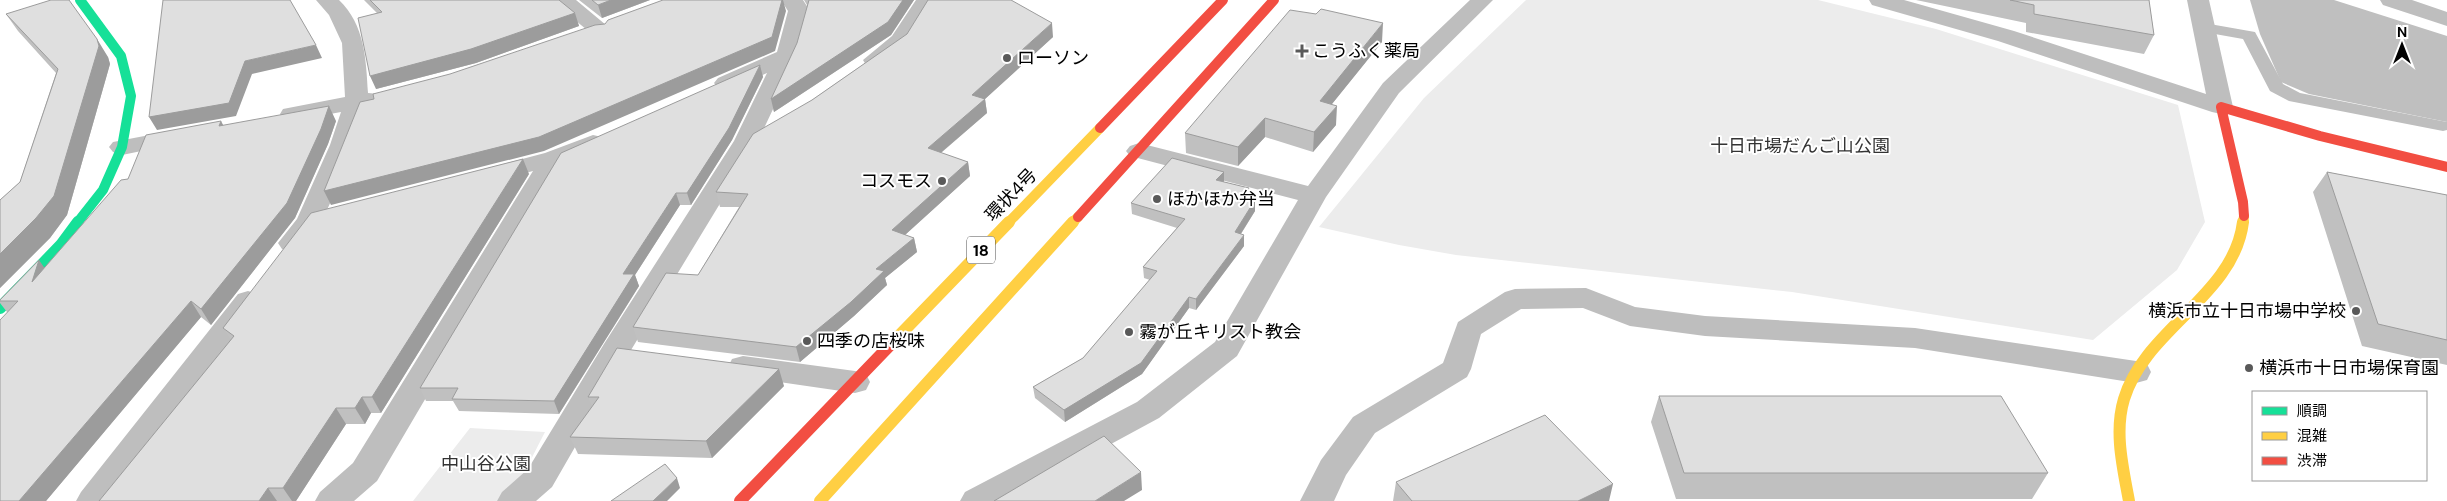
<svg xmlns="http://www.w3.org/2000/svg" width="2447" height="501" font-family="'DM Sans','Noto Sans JP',sans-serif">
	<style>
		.green { fill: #ececec }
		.water { fill: #bfbfbf }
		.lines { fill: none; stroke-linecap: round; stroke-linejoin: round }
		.lane { fill: #bebebe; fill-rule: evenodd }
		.street { fill: #bebebe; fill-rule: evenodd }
		.fast-far1 { stroke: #16e098; stroke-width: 10 }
		.fast { stroke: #16e098; stroke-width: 12 }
		.slow-far1 { stroke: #ffcf43; stroke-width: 10 }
		.slow { stroke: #ffcf43; stroke-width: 12 }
		.jam-far1 { stroke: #f24e42; stroke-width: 10 }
		.jam { stroke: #f24e42; stroke-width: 12 }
		.wall { fill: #c0c0c0 }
		.shaded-wall { fill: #9c9c9c }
		.building { fill: #dfdfdf; stroke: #9c9c9c }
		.poi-dot { fill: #595959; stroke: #fff; stroke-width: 2 }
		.labels { text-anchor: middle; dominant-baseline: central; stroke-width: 4; stroke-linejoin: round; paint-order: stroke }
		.shield { fill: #fff; stroke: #4c4c4c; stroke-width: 1 }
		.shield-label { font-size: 16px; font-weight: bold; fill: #000 }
		.poi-label { font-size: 18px; fill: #000; stroke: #fff; text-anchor: start }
		.park-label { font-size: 18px; fill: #333; stroke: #fff }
		.street-label { font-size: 18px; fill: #000; stroke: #fff }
	</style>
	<rect width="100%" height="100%" fill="#fff"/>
	<path class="green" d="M 1526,0 L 1818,0 L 1936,29 L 2178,105 L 2205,222 L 2177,270 L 2093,340 L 1792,292 L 1456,255 L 1399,245 L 1319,227 L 1424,98 Z
		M 470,428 L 545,432 L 524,473 L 498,501 L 413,501 Z"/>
	<path class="water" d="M 2250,0 L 2334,0 L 2447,36 L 2447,122 L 2309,94 L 2281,82 L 2260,34 Z"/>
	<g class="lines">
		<path class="lane" d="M 2204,23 L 2255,32 L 2283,84 L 2300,93 L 2447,122 L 2447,130 L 2443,131 L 2289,101 L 2270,91 L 2243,39 L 2198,31 L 2196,28 L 2198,25 Z"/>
		<path class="street" d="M 316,0 L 339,0 C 365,25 366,59 368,93 L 380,94 L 384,99 L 380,104 L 367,107 C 358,134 323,236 301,249 C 295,253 288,251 282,249 L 278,243 L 297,219 L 330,145 L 341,112 L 292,121 L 283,119 L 280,114 L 283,109 L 345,97 L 342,43 L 329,15 Z
			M 551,0 L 576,0 L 612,30 L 609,35 L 601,37 L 593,35 Z
			M 781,0 L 803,0 L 810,11 L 798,56 L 758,141 L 628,355 L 552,487 L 536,501 L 497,501 L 502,492 L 528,469 L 604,344 L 734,141 L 767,73 L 734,88 L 726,90 L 718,88 L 714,83 L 718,78 L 777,52 L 788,11 Z
			M 916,0 L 938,0 C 923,22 898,73 866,65 L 863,60 L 892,36 Z
			M 1470,0 L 1493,0 L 1399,93 L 1326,197 L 1237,356 L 1159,418 L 1006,501 L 960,501 L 965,492 L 1137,402 L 1215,342 L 1298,200 L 1130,156 L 1126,151 L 1130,146 L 1139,143 L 1308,186 L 1383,83 Z
			M 1869,0 L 1904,0 L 2014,31 L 2206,94 L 2187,0 L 2209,0 L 2233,107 L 2230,112 L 2221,114 L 2212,112 L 1998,41 L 1872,5 Z
			M 2380,0 L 2412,0 L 2447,12 L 2447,26 L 2383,5 Z
			M 181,129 L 190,131 L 193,136 L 190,141 L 122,155 L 113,152 L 109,147 L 113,142 Z
			M 593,135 L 602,137 L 605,142 L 602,147 L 564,163 L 377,481 L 354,501 L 315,501 L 320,492 L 353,463 L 533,171 L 489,183 L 480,180 L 476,175 L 480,170 L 545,153 Z
			M 1586,288 L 1635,307 L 1705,316 L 1915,328 L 2136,361 L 2147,364 L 2151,372 L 2147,380 L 2136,383 L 1915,348 L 1705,336 L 1630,326 L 1583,308 L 1521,309 L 1481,334 L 1471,369 L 1467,377 L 1375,433 L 1346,475 L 1334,501 L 1300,501 L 1321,460 L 1353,417 L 1443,363 L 1458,322 L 1505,292 L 1515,289 Z
			M 248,291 L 258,294 L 262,301 L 258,308 L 112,501 L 76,501 L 81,492 L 238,294 Z
			M 743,356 L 855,371 L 866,374 L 870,382 L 866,390 L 855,393 L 732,375 L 728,367 L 732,359 Z"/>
		<path class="fast-far1" d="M 77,223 L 103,190 L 122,147 L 131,96 L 121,56 L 80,0"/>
		<path class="fast" d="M 0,308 L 61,245 L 78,222"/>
		<path class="slow-far1" d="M 1008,223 L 1100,128
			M 1072,223 L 1078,217
			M 2243,223 L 2244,216"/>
		<path class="slow" d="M 894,341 L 1009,222
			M 820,501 L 1073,222
			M 2129,501 C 2123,468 2114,432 2124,399 C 2145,329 2234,296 2243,222"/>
		<path class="jam-far1" d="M 1100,128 L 1223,0
			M 2244,216 L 2243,202 L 2221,107 L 2320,136 L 2447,167
			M 1078,217 L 1274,0"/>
		<path class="jam" d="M 740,501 L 894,341"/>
	</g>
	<path class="wall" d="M 364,0 L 559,0 L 575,13 L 579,26 L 476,63 L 376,89 L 377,13 Z
		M 579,0 L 650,0 L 602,18 Z
		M 804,0 L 914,0 L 891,35 L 774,112 L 771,99 L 797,43 L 807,5 Z
		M 1916,0 L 2149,0 L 2154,35 L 2144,54 L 2026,32 L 2026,23 Z
		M 6,14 L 108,57 L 110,64 L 67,215 L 50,238 L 0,288 L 0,200 L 20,182 L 56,73 L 18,31 Z
		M 907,34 L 1053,37 L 985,99 L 987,113 L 941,153 L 968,162 L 970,176 L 905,235 L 914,238 L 917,252 L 885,278 L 887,285 L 854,316 L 800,362 L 638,342 L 633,327 L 698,275 L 739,207 L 720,207 L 716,192 L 812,100 Z
		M 1382,42 L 1332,104 L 1336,125 L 1313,152 L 1265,137 L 1238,166 L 1186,153 L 1185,133 Z
		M 760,65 L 763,77 L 732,140 L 691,205 L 680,205 L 635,275 L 639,286 L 559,414 L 459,411 L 453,401 L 426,401 L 420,388 Z
		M 336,121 L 328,144 L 295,218 L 211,325 L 201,317 L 46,501 L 0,501 L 7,312 L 0,303 L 0,300 L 44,268 L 128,179 L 223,126 Z
		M 2327,172 L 2447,195 L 2447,365 L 2362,346 L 2313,192 Z
		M 529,174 L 381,413 L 371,413 L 365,424 L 346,424 L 296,501 L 99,501 L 231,340 L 223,328 Z
		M 1224,182 L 1249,188 L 1249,198 L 1255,211 L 1241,234 L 1244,246 L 1196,310 L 1189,308 L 1142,374 L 1065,422 L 1035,398 L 1033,387 L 1083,358 L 1150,280 L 1144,278 L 1143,267 L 1177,228 L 1132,214 L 1131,203 Z
		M 784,386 L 712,458 L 578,454 L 570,437 L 592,406 L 588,397 Z
		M 1659,396 L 2048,473 L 2032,499 L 1676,499 L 1651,422 Z
		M 1396,482 L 1609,501 L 1393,501 Z"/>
	<path class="shaded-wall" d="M 611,0 L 650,0 L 602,18 L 598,5 Z
		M 782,0 L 783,0 L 786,11 L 775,51 L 544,151 L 331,205 L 324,191 Z
		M 903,0 L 914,0 L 891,35 L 774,112 L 771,99 Z
		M 575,13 L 579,26 L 476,63 L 376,89 L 370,76 Z
		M 1052,23 L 1053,37 L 974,109 L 972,95 Z
		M 1383,23 L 1382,42 L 1319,120 L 1320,101 Z
		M 97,39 L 108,57 L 110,64 L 67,215 L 50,238 L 0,288 L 0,254 Z
		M 316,45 L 322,58 L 252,74 L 236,116 L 157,130 L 149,117 L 245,61 Z
		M 760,65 L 763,77 L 732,140 L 691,205 L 687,193 Z
		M 985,99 L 987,113 L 930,162 L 928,148 Z
		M 329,106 L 336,121 L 328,144 L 295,218 L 211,325 L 201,309 Z
		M 1337,106 L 1336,125 L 1313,152 L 1314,132 Z
		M 1265,118 L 1265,137 L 1238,166 L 1238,147 Z
		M 221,121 L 229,136 L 219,126 Z
		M 523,159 L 529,174 L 381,413 L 372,397 Z
		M 968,162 L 970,176 L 895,244 L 892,230 Z
		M 1224,172 L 1224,182 L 1216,180 Z
		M 1249,188 L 1249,199 L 1243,197 Z
		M 676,193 L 680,205 L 635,275 L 639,286 L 559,414 L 554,401 L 623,274 Z
		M 1255,200 L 1255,211 L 1235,243 L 1235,232 Z
		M 1244,235 L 1244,246 L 1196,310 L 1196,299 Z
		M 914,238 L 917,252 L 885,278 L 887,285 L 854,316 L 800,362 L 796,347 L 876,269 Z
		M 39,260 L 50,276 L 32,282 Z
		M 1189,297 L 1189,308 L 1142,374 L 1065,422 L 1064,410 Z
		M 191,301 L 201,317 L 46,501 L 19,501 Z
		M 779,369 L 784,386 L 712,458 L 706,441 Z
		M 362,397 L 371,413 L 365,424 L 355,408 Z
		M 336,408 L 346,424 L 296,501 L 292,501 L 283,488 Z
		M 1141,472 L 1142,490 L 1124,501 L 1095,501 Z
		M 677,478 L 680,488 L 667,501 L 653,501 Z
		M 1613,484 L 1609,501 L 1578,501 Z
		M 268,488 L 277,501 L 259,501 Z"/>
	<path class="building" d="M 51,0 L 69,0 L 97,39 L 99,46 L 54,196 L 36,218 L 0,254 L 0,200 L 20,182 L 58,69 L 6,14 Z
		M 163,0 L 290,0 L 316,45 L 245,61 L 229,103 L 149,117 Z
		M 370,0 L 559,0 L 575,13 L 471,49 L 370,76 L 358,18 L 382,12 Z
		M 592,0 L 611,0 L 598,5 Z
		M 663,0 L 782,0 L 772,37 L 539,137 L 324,191 L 360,102 L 374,99 L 373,94 L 450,74 L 595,25 L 605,24 L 608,20 Z
		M 809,0 L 903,0 L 888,22 L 771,99 L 797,43 Z
		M 928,0 L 1011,0 L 1052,23 L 972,95 L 985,99 L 928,148 L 968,162 L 892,230 L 914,238 L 876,269 L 884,271 L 851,302 L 796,347 L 633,327 L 666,273 L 698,275 L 748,194 L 716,192 L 753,134 L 812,100 L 907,34 Z
		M 2010,0 L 2149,0 L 2154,35 L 2034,14 L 2034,5 Z
		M 1321,9 L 1383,23 L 1320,101 L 1337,106 L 1314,132 L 1265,118 L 1238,147 L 1185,133 L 1290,10 L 1316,14 Z
		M 760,65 L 729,128 L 687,193 L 676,193 L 623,274 L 634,274 L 554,401 L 452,399 L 458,388 L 420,388 L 561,153 Z
		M 329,106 L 321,129 L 287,203 L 201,309 L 191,301 L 19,501 L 0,501 L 0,320 L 18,301 L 0,301 L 0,300 L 39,260 L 32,282 L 121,180 L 128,179 L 146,135 L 221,121 L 219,126 Z
		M 1172,158 L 1224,172 L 1216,180 L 1249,188 L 1243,197 L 1255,200 L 1235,232 L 1244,235 L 1196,299 L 1189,297 L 1141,363 L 1064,410 L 1033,387 L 1083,358 L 1157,271 L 1143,267 L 1185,219 L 1131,203 Z
		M 523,159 L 372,397 L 362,397 L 355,408 L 336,408 L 283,488 L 268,488 L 259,501 L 99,501 L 234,336 L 223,328 L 311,213 Z
		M 2327,172 L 2447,195 L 2447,340 L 2378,324 Z
		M 617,348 L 779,369 L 706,441 L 570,437 L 599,397 L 588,397 Z
		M 1659,396 L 2001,396 L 2048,473 L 1684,473 Z
		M 1545,415 L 1613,484 L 1578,501 L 1412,501 L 1396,482 Z
		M 1104,436 L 1141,472 L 1095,501 L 994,501 Z
		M 665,464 L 677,478 L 653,501 L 611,501 Z"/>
	<g class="poi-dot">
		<path d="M1299.5 43.5h5v5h5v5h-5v5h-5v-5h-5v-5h5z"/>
		<circle cx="1007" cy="58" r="5"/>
		<circle cx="942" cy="181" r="5"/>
		<circle cx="1157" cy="199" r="5"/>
		<circle cx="2356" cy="311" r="5"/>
		<circle cx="1129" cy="332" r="5"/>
		<circle cx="807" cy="341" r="5"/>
		<circle cx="2249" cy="368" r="5"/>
	</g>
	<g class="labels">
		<rect class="shield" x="967" y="236.5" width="28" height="27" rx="4"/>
		<g class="shield-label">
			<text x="981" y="250">18</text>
		</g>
		<g class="poi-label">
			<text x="1312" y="51">こうふく薬局</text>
			<text x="1017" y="58">ローソン</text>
			<text x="932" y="181" text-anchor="end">コスモス</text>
			<text x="1167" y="199">ほかほか弁当</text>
			<text x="2346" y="311" text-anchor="end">横浜市立十日市場中学校</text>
			<text x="1139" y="332">霧が丘キリスト教会</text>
			<text x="817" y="341">四季の店桜味</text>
			<text x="2259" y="368">横浜市十日市場保育園</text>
		</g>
		<g class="park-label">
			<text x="1800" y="146">十日市場だんご山公園</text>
			<text x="486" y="464">中山谷公園</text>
		</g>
		<g class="street-label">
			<text transform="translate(1011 195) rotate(-46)">環状4号</text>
		</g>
	</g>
	<rect x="2252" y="391" width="175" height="90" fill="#ffffff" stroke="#999999"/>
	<rect x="2262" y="407" width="25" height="8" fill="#16e098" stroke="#999999"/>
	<text x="2297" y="416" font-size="15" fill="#000000">順調</text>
	<rect x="2262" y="432" width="25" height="8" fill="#ffcf43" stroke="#999999"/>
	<text x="2297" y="441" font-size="15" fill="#000000">混雑</text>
	<rect x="2262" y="457" width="25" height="8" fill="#f24e42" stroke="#999999"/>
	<text x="2297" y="466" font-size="15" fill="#000000">渋滞</text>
	<g transform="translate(2402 45)" stroke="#ffffff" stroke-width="4" paint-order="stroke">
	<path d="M0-4L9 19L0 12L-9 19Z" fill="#000000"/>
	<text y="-8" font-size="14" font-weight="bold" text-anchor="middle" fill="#000000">N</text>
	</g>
</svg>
